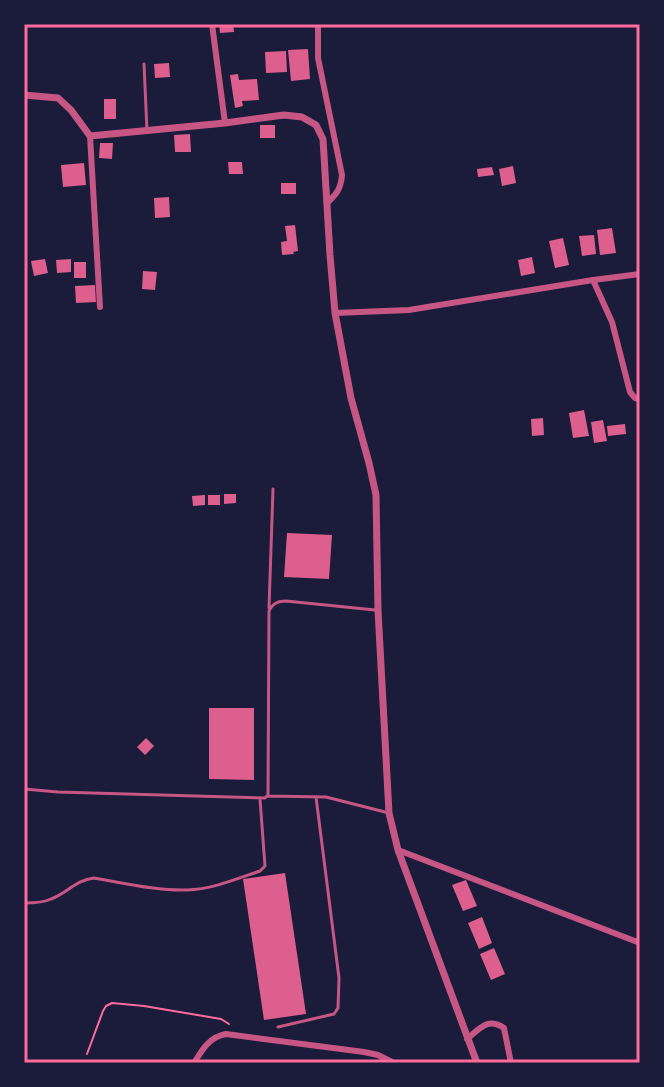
<svg xmlns="http://www.w3.org/2000/svg" width="664" height="1087" font-family="'Libre Baskerville',serif">
	<style>
		.building { fill: #dd5f8e }
		.lines { fill: none; stroke-linecap: round; stroke-linejoin: round }
		.path { stroke: #ff6b9d; stroke-width: 2 }
		.service { stroke: #c65784; stroke-width: 3 }
		.minor { stroke: #c65784; stroke-width: 6 }
		.tertiary { stroke: #c65784; stroke-width: 7 }
		.neatline { fill: none; stroke: #ff6b9d; stroke-width: 3 }
	</style>
	<rect width="100%" height="100%" fill="#1b1b3a"/>
	<path class="building" d="M 219,24 L 233,24 L 234,32 L 220,33 Z
		M 308,49 L 310,79 L 291,81 L 288,50 Z
		M 286,51 L 287,72 L 266,73 L 265,52 Z
		M 169,63 L 170,77 L 155,78 L 154,64 Z
		M 238,74 L 239,80 L 257,79 L 259,100 L 242,101 L 243,106 L 235,108 L 230,75 Z
		M 104,99 L 116,99 L 116,119 L 104,119 Z
		M 260,125 L 275,125 L 275,138 L 260,138 Z
		M 190,134 L 191,152 L 175,152 L 174,135 Z
		M 100,143 L 113,143 L 112,159 L 99,158 Z
		M 228,162 L 242,162 L 243,174 L 229,174 Z
		M 84,163 L 86,185 L 63,187 L 61,165 Z
		M 513,166 L 516,183 L 502,186 L 499,169 Z
		M 492,167 L 494,175 L 478,177 L 477,169 Z
		M 281,183 L 296,183 L 296,194 L 281,194 Z
		M 169,197 L 170,217 L 155,218 L 154,198 Z
		M 295,225 L 298,251 L 293,252 L 294,254 L 282,255 L 281,242 L 287,241 L 285,226 Z
		M 612,228 L 616,253 L 600,255 L 597,230 Z
		M 594,235 L 596,254 L 582,256 L 579,236 Z
		M 563,238 L 569,265 L 555,268 L 549,241 Z
		M 532,257 L 535,273 L 521,276 L 518,260 Z
		M 45,259 L 48,273 L 34,276 L 31,261 Z
		M 71,259 L 71,272 L 57,273 L 56,260 Z
		M 74,262 L 86,262 L 86,278 L 74,278 Z
		M 143,271 L 157,272 L 155,290 L 142,289 Z
		M 95,285 L 96,302 L 76,303 L 75,286 Z
		M 584,410 L 589,436 L 573,438 L 569,413 Z
		M 543,418 L 544,435 L 532,436 L 531,419 Z
		M 603,420 L 607,441 L 594,443 L 591,422 Z
		M 625,424 L 626,434 L 608,436 L 607,426 Z
		M 224,494 L 236,494 L 236,503 L 224,504 Z
		M 205,495 L 205,505 L 193,506 L 192,496 Z
		M 208,495 L 220,495 L 220,505 L 208,505 Z
		M 287,533 L 332,535 L 329,579 L 284,577 Z
		M 209,708 L 254,708 L 254,780 L 209,779 Z
		M 146,738 L 154,746 L 145,755 L 137,747 Z
		M 285,873 L 306,1014 L 264,1020 L 243,879 Z
		M 466,880 L 477,906 L 463,911 L 452,885 Z
		M 482,917 L 492,943 L 479,949 L 468,923 Z
		M 494,948 L 505,974 L 491,980 L 480,954 Z"/>
	<g class="lines">
		<path class="path" d="M 87,1054 L 103,1011 L 106,1006 L 112,1003 L 144,1006 L 221,1019 L 229,1024"/>
		<path class="service" d="M 144,64 L 147,131
			M 269,608 L 273,489
			M 24,789 L 58,792 L 265,798 L 268,795 L 269,611 C 273,603 278,601 286,601 L 375,610
			M 267,796 L 326,797 L 389,813
			M 24,903 C 33,903 43,903 51,899 C 67,893 76,880 94,878 C 124,883 157,891 187,890 C 213,889 236,879 260,871 L 265,866 L 260,799
			M 278,1027 L 334,1014 L 338,1008 L 339,978 L 316,797"/>
		<path class="minor" d="M 212,24 L 225,123
			M 318,24 L 318,58 L 342,175 C 341,188 337,194 327,203
			M 90,136 L 100,307
			M 593,280 L 612,322 L 630,392 L 635,398 L 640,400
			M 335,313 L 409,310 L 593,280 L 640,274
			M 398,850 L 640,943
			M 467,1039 C 480,1028 488,1017 504,1028 L 511,1063
			M 194,1063 C 202,1050 209,1037 226,1034 L 364,1052 L 378,1055 L 394,1063"/>
		<path class="tertiary" d="M 24,95 L 58,98 L 71,110 L 90,136 L 225,123 L 284,115 L 302,117 L 316,125 L 323,139 L 330,255 L 335,313 L 351,398 L 369,463 L 376,495 L 378,610 L 389,813 L 398,850 L 477,1063"/>
	</g>
	<rect width="664" height="1087" fill="none" stroke="#1b1b3a" stroke-width="52"/>
	<rect x="26" y="26" width="612" height="1035" class="neatline"/>
</svg>
